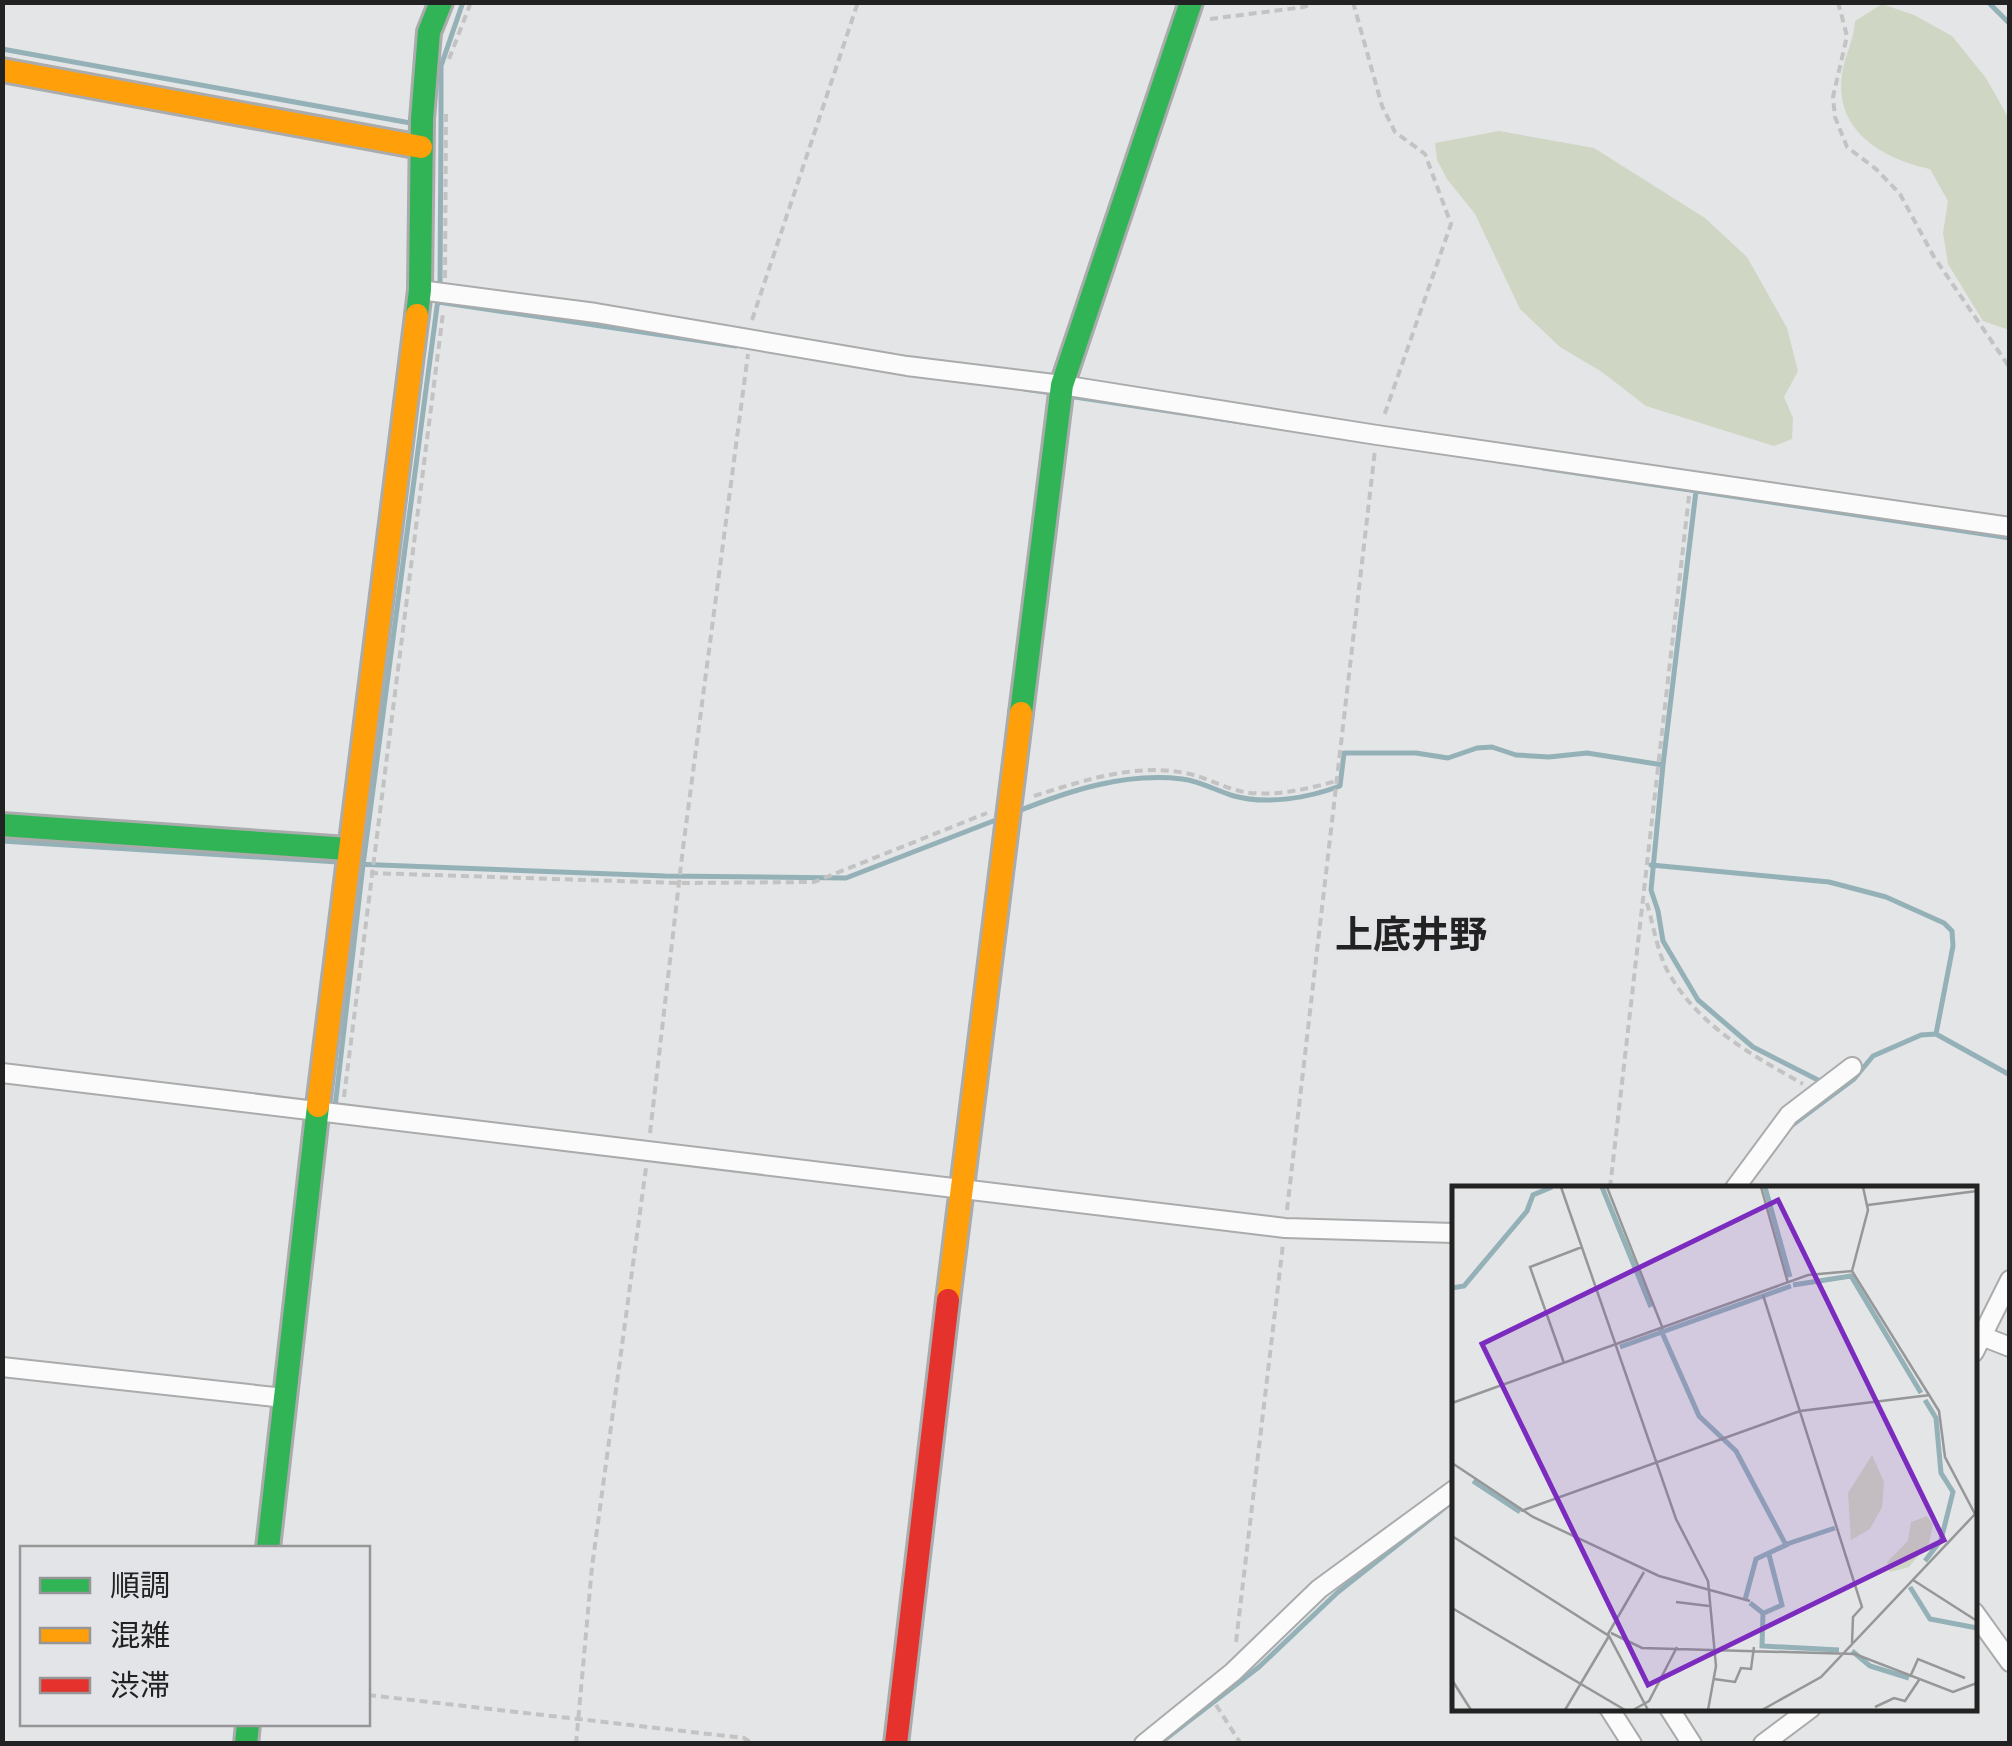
<svg xmlns="http://www.w3.org/2000/svg" width="2012" height="1746" font-family="'Asap Condensed','Noto Sans JP',sans-serif">
	<style>
		.green { fill: #d0d6c4 }
		.lines { fill: none; stroke-linecap: round; stroke-linejoin: round }
		.stream { stroke: #94b1b8; stroke-width: 5 }
		.street-casing { stroke: #aaabac; stroke-width: 22 }
		.fast-casing { stroke: #aaabac; stroke-width: 28 }
		.slow-casing { stroke: #aaabac; stroke-width: 28 }
		.jam-casing { stroke: #aaabac; stroke-width: 28 }
		.path { stroke: #c3c3c3; stroke-width: 4; stroke-dasharray: 8 5; stroke-linecap: butt }
		.street { stroke: #fbfbfb; stroke-width: 18 }
		.fast { stroke: #30b455; stroke-width: 22 }
		.slow { stroke: #ff9f0a; stroke-width: 22 }
		.jam { stroke: #e5322d; stroke-width: 22 }
		.labels { text-anchor: middle; dominant-baseline: central; stroke-width: 8; stroke-linejoin: round; paint-order: stroke }
		.quarter-label { font-size: 38px; font-weight: bold; fill: #222223; stroke: #e3e4e7 }
		.inset-river { fill: none; stroke: #94b1b8; stroke-width: 5 }
		.inset-road { fill: none; stroke: #969798; stroke-width: 2.5 }
		.view { fill: #7b2cbf; fill-opacity: 0.15; stroke: #7b2cbf; stroke-width: 5 }
		.inset-edge { fill: none; stroke: #222223; stroke-width: 5 }
	</style>
	<rect width="100%" height="100%" fill="#e4e5e6"/>
	<path class="green" d="M 1882,4 L 1914,15 L 1952,36 L 1986,78 L 2009,119 L 2009,330 L 1983,321 L 1948,264 L 1943,233 L 1948,201 L 1930,169 C 1883,159 1834,131 1842,75 C 1844,56 1854,41 1855,21 Z
		M 1499,131 L 1594,148 L 1705,218 L 1747,257 L 1787,328 L 1798,371 L 1784,397 L 1793,418 L 1792,439 L 1774,446 L 1646,406 L 1602,372 L 1560,347 L 1520,309 L 1475,214 L 1447,179 L 1437,160 L 1435,143 Z"/>
	<g class="lines">
		<path class="stream" d="M 1988,2 L 2010,24
			M 2,49 L 416,124
			M 441,126 L 441,66 L 463,2
			M 440,288 L 441,126
			M 438,302 L 736,346
			M 1024,389 L 1052,393
			M 1068,396 L 1255,424
			M 1543,468 L 2010,538
			M 1663,765 L 1696,491
			M 1016,812 C 1068,791 1125,772 1182,779 C 1200,781 1217,791 1234,796 C 1268,805 1308,798 1340,786 L 1344,753 L 1416,753 L 1448,758 L 1477,748 L 1492,747 L 1516,755 L 1549,757 L 1587,753 L 1663,765 L 1651,890 L 1658,911 L 1663,941 L 1698,1000 L 1753,1047 L 1822,1082
			M 2,841 L 338,862
			M 354,864 L 665,876 L 846,878 L 1001,818
			M 1651,865 L 1829,882 L 1886,897 L 1944,923 L 1952,931 L 1953,946 L 1936,1034
			M 335,1107 L 363,865 L 438,299
			M 1791,1126 L 1854,1079 L 1873,1056 L 1921,1035 L 1936,1034 L 2010,1075
			M 1159,1744 L 1259,1667 L 1338,1592 L 1448,1505"/>
		<defs>
			<path id="street" d="M 420,290 L 596,313 L 907,366 L 1062,385 L 1377,435 L 2010,527
				M 2,1073 L 1285,1228 L 1454,1233
				M 1735,1188 L 1789,1115 L 1852,1067
				M 1974,1333 L 2010,1347
				M 1974,1352 L 2010,1280
				M 2,1367 L 284,1398
				M 1974,1612 L 2010,1662
				M 1609,1708 L 1632,1744
				M 1669,1708 L 1692,1744
				M 1144,1744 L 1233,1672 L 1319,1589 L 1454,1490
				M 1763,1744 L 1811,1708"/>
			<path id="fast" d="M 417,315 L 420,290 L 422,119 L 429,32 L 441,2
				M 1021,713 L 1062,385 L 1191,2
				M 2,825 L 348,849
				M 268,1548 L 318,1106
				M 246,1744 L 248,1724"/>
			<path id="slow" d="M 2,70 L 421,147
				M 318,1106 L 417,315
				M 948,1300 L 1021,713"/>
			<path id="jam" d="M 896,1744 L 948,1300"/>
		</defs>
		<use href="#street" class="street-casing"/>
		<use href="#fast" class="fast-casing"/>
		<use href="#slow" class="slow-casing"/>
		<use href="#jam" class="jam-casing"/>
		<path class="path" d="M 1353,2 L 1382,106 L 1395,132 L 1425,154 L 1451,224 L 1384,416
			M 1838,2 L 1847,36 L 1833,97 L 1835,117 L 1847,147 L 1876,169 L 1900,194 L 1934,257 L 2010,368
			M 1210,19 L 1304,7 L 1317,2
			M 449,59 L 471,2
			M 445,278 L 446,113
			M 752,320 L 858,2
			M 1034,796 C 1082,781 1134,763 1185,773 C 1206,777 1224,788 1244,792 C 1273,797 1308,789 1336,781
			M 370,873 L 679,883 L 814,882 L 987,813
			M 1647,903 C 1653,924 1657,950 1667,970 C 1697,1025 1750,1054 1803,1084
			M 344,1097 L 443,313
			M 650,1133 L 683,848 L 748,354
			M 1610,1188 L 1689,496
			M 1287,1210 L 1375,450
			M 1236,1642 L 1283,1244
			M 368,1695 L 744,1738 L 753,1744
			M 1216,1705 L 1241,1744
			M 576,1744 L 592,1567 L 646,1168"/>
		<use href="#street" class="street"/>
		<use href="#fast" class="fast"/>
		<use href="#slow" class="slow"/>
		<use href="#jam" class="jam"/>
	</g>
	<g class="labels">
		<g class="quarter-label">
			<text x="1411" y="934">上底井野</text>
		</g>
	</g>
	<g transform="translate(1452 1186)">
		<rect width="525" height="525" fill="#e4e5e6"/>
		<path d="M 420,269 L 432,296 L 430,321 L 418,343 L 399,354 L 396,307 ZM 475,330 L 481,339 L 477,357 L 457,381 L 438,386 L 435,376 L 456,355 L 459,336 Z" fill="#d0d6c4"/>
		<path class="inset-river" d="M 150,1 L 199,121M 313,1 L 338,91M 341,99 L 399,90 L 469,207M 0,102 L 12,100 L 75,25 L 81,9 L 100,1M 208,142 L 247,230 L 284,265 L 334,359 L 304,373 L 293,414M 168,161 L 339,100M 21,295 L 68,326M 335,358 L 383,342M 473,375 L 489,354 L 501,306 L 489,287 L 484,232 L 473,214M 458,401 L 478,433 L 525,442M 298,417 L 311,427 L 310,460 L 387,464M 312,427 L 330,419 L 316,365M 400,465 L 418,480 L 457,492"/>
		<path class="inset-road" d="M 109,1 L 224,333 L 256,395 L 264,480 L 256,524M 155,1 L 211,143M 309,1 L 336,97M 416,19 L 525,5M 400,85 L 416,24 L 411,1M 311,109 L 410,421 L 401,431 L 400,457M 112,177 L 78,81 L 130,61M 0,217 L 356,89 L 400,85 L 487,225 L 493,271 L 523,328M 0,277 L 81,331 L 207,390 L 298,415M 69,325 L 348,225 L 478,209M 0,350 L 157,450 L 196,524M 461,394 L 525,435M 224,416 L 257,420M 0,422 L 173,524M 159,447 L 190,462 L 403,468 L 501,506 L 525,497M 156,448 L 192,386M 458,491 L 466,473 L 513,492M 262,493 L 283,496 L 289,482 L 299,483 L 302,461M 0,494 L 19,524M 423,521 L 442,512 L 453,515 L 467,494M 113,524 L 157,450M 181,524 L 197,515 L 225,461M 310,524 L 369,491 L 525,326"/>
		<path class="view" d="M 326,14 L 492,354 L 196,499 L 30,158 Z"/>
		<rect width="525" height="525" class="inset-edge"/>
	</g>
	<rect width="2012" height="1746" fill="none" stroke="#222223" stroke-width="10"/>
	<rect x="20" y="1546" width="350" height="180" fill="#e3e4e7" stroke="#969699" stroke-width="2.5"/>
	<rect x="40" y="1578" width="50" height="15" fill="#30b455" stroke="#969699" stroke-width="2.5"/>
	<text x="110" y="1596" font-size="30" fill="#222223">順調</text>
	<rect x="40" y="1628" width="50" height="15" fill="#ff9f0a" stroke="#969699" stroke-width="2.5"/>
	<text x="110" y="1646" font-size="30" fill="#222223">混雑</text>
	<rect x="40" y="1678" width="50" height="15" fill="#e5322d" stroke="#969699" stroke-width="2.5"/>
	<text x="110" y="1696" font-size="30" fill="#222223">渋滞</text>
</svg>
